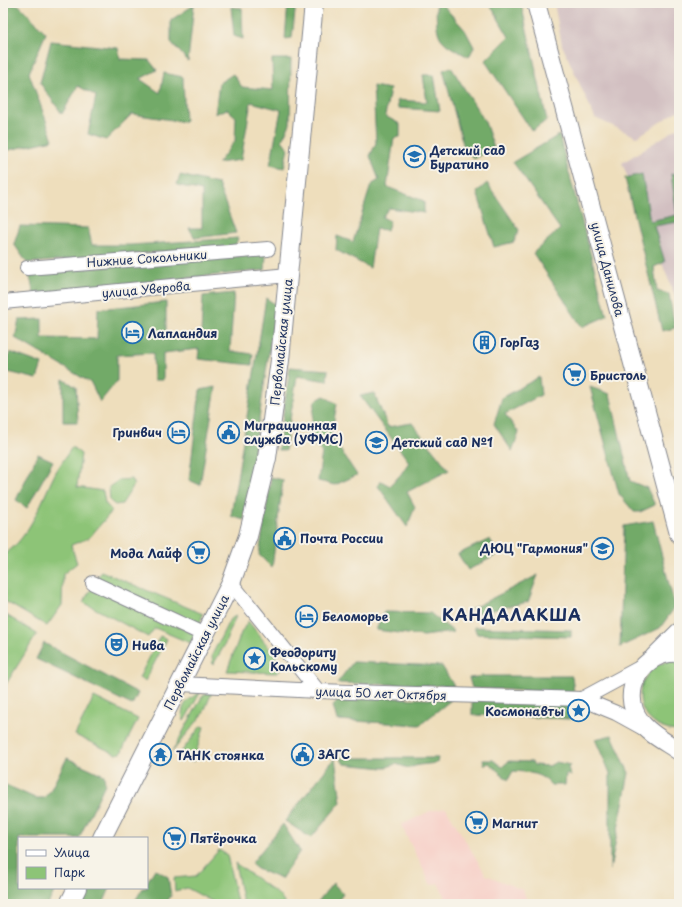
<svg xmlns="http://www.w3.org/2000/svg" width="682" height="907" font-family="'Playpen Sans',sans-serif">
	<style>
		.built { fill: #f7d1c9 }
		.industrial { fill: #d2bfc1 }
		.green { fill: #8dc477; stroke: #547a6a; fill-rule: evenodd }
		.forest { fill: #72aa68; stroke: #466c63 }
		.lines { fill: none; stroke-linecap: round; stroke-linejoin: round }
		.minor-casing { stroke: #84868d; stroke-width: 16 }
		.major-casing { stroke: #84868d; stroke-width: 20 }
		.minor { stroke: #fff; stroke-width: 14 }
		.major { stroke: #fff; stroke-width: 18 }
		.labels { text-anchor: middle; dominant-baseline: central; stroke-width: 4; stroke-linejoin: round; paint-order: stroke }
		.poi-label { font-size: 12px; font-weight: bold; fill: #1b2f5e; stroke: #f7f3e8; text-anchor: start }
		.street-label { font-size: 12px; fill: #1b2f5e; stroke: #f7f3e8 }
		.district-label { font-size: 16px; font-weight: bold; letter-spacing: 1px; fill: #1b2f5e; stroke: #f7f3e8 }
	</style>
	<rect width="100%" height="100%" fill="#f7f3e8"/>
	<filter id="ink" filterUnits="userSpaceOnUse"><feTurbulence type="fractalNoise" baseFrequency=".025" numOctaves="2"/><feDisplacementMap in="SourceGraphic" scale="8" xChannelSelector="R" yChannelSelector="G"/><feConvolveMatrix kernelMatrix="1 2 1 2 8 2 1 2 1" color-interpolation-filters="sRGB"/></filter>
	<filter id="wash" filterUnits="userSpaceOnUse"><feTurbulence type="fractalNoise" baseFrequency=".012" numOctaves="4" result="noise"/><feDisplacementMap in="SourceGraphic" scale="16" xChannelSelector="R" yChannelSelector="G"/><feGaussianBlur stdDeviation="0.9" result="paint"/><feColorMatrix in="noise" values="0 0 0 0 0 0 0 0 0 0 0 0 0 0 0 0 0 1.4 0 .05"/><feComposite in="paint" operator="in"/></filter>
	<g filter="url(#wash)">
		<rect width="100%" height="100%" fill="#eedebc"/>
		<path class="built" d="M 446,808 L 486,875 L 523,890 L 528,903 L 448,904 L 438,883 L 431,885 L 401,825 L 430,811 Z"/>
		<path class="industrial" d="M 554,3 L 679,3 L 679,110 L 637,137 L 595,118 L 562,45 Z
			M 679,127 L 679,306 L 622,163 Z"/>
		<path class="green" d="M 72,447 L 81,454 L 77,487 L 103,491 L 105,503 L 112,511 L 89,538 L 71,545 L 77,563 L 63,574 L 62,605 L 47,626 L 3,600 L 3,555 C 31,538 42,498 57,470 C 62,462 67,455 72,447 Z
			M 131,479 L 134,485 L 122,504 L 115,505 L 110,501 L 109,487 L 119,480 Z
			M 101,571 L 203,614 L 198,628 L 96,581 Z
			M 92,588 L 195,634 L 190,643 L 155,628 L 148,637 L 83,602 Z
			M 3,613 L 37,634 L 3,689 Z
			M 236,616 L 224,646 L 213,665 L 212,655 L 230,619 Z
			M 248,621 L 281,663 L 282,669 L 277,673 L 227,671 L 241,633 ZM 252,649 L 258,658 L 256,662 L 244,660 Z
			M 160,636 L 167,639 L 145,681 L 139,678 Z
			M 671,660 L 679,661 L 679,731 C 648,731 628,700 648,674 C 650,672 652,669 654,667 C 659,664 666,662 671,660 Z
			M 212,692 L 203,714 L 172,752 L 202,697 L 207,693 Z
			M 200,693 L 184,721 C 178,708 188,698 200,693 Z
			M 94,697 L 138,719 L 121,753 L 116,754 L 75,735 Z
			M 201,726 L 204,727 L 193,762 L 179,755 Z
			M 219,850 L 227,855 L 237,902 L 217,904 L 187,888 L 175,891 L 174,878 L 196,876 Z
			M 235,863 L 279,895 L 285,904 L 243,903 Z"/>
		<path class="forest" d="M 3,3 L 19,5 L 46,33 L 29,73 L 53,140 L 5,151 L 3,143 Z
			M 288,3 L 296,3 L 292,38 L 285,39 Z
			M 436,3 L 441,3 L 465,30 L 474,47 L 469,57 C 435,40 437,39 436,3 Z
			M 489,3 L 521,3 L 547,120 L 532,131 L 485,61 L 509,37 Z
			M 194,5 L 188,61 L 171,42 L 171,20 Z
			M 231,7 L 242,8 L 243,39 L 234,36 Z
			M 51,41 L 118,48 L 120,59 L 149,60 L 157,70 L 140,79 L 160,93 L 164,73 L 183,77 L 185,122 L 132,114 L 106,140 L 88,134 L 96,96 L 78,86 L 62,114 L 40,83 Z
			M 272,59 L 291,59 L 290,124 L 282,140 L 288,148 L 284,168 L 270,165 L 281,110 L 251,102 L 241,160 L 218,163 L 235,141 L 236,117 L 227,109 L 215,114 L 219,83 L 233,74 L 242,87 L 273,90 Z
			M 451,67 L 485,122 L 494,148 L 474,159 L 464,148 L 443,70 Z
			M 423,75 L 434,75 L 440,111 L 398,108 L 397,100 L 427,102 Z
			M 373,86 L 390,89 L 385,116 L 400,124 L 400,137 L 394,138 L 387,187 L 424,201 L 424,213 L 389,208 L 382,217 L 390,221 L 387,230 L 376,229 L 370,268 L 336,250 L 337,236 L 353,242 L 371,185 L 379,180 L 370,156 L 376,143 Z
			M 559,135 L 607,316 L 582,327 L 533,253 L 560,229 L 513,162 Z
			M 679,173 L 679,224 L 678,222 L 654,226 L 665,262 L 654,267 L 657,291 L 669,294 L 675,328 L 662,331 L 625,178 L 642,174 L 650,221 L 677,215 L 671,174 Z
			M 180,175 L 218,184 L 236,233 L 195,238 L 189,228 L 202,228 L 202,191 L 177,185 Z
			M 487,183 L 519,230 L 514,242 L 494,247 L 477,192 Z
			M 20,226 L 88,228 L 92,245 L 130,245 L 238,238 L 235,246 L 27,263 L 14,244 Z
			M 266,254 L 265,270 L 34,294 L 29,273 Z
			M 234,293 L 230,351 L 253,354 L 252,365 L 198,359 L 199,349 L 163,353 L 163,380 L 154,380 L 153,353 L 117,355 L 117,381 L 100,402 L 91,383 L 15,338 L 19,320 L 42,319 L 42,338 L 97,339 L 98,309 L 166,302 L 166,337 L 201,333 L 203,296 Z
			M 266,298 L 276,305 L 244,520 L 231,516 Z
			M 10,352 L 42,364 L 37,379 L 4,371 Z
			M 290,367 L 328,370 L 327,381 L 297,376 L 285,451 L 278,450 Z
			M 539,377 L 541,395 L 505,414 L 519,433 L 512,451 L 494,424 L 502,398 Z
			M 63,379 L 76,387 L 78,422 L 63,422 Z
			M 216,387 L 200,485 L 189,480 L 200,390 Z
			M 590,387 L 610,394 L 630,481 L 647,488 L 655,505 L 640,512 L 634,512 L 619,494 Z
			M 374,393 L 388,427 L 412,423 L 449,470 L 407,492 L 415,507 L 407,527 L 378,486 L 381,481 L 390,486 L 401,474 L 409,462 L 360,396 Z
			M 324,396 L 337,404 L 331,436 L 357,475 L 335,485 L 318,481 L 322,452 L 309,440 L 315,401 Z
			M 38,454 L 53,461 L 27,508 L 16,500 Z
			M 271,477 L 283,480 L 272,568 L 259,555 Z
			M 653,521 L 675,607 L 660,628 L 620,647 L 624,526 Z
			M 490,539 L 497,555 L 468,570 L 458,554 Z
			M 538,575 L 528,602 L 475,614 L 471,609 Z
			M 384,612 L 430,613 L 454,632 L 423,636 L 376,630 Z
			M 474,627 L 571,630 L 571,637 L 477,634 Z
			M 44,643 L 138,693 L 132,705 L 36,659 Z
			M 353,662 L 442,666 L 454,686 L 337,683 Z
			M 483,676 L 572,676 L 574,693 L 472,688 L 469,678 Z
			M 342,696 L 451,700 L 420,725 L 337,720 L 333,706 Z
			M 472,698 L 570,701 L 570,719 L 472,715 Z
			M 612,735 L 629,773 L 610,870 L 610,773 L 595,739 Z
			M 67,758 L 104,775 L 105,784 L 79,838 L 19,838 L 19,888 L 56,888 L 48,904 L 3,904 L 3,786 L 6,785 L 35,798 L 44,798 L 50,791 Z
			M 335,758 L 341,802 L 311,838 L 285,821 Z
			M 340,758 L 438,758 L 437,763 L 419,765 L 408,768 L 396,764 L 384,768 L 344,764 Z
			M 483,760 L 493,760 L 502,767 L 509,761 L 532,762 L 534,765 L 549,766 L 556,762 L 570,765 L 568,768 L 571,776 L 566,774 L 565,785 L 551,785 C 542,773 527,772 513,771 L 508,780 L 489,763 L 484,765 Z
			M 283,824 L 300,851 L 281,879 L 257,869 L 251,864 Z
			M 155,869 L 168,877 L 171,896 L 165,904 L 133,904 L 143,888 L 147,888 L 147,882 Z
			M 333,883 L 343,894 L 336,904 L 316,904 Z
			M 90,888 L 110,888 L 103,904 L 82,904 Z"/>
	</g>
	<g filter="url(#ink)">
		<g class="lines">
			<defs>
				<path id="minor" d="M 27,268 L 268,249
					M 3,302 L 288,275
					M 93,583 L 205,635
					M 231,583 L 318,691
					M 180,684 L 318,691 L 582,699 L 616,713 L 645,729
					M 582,699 L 645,665"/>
				<path id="major" d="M 536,3 L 679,534
					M 679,653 C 643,649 618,692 640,721 C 649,734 666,742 679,751
					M 654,657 L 679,632
					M 102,838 L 231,583 L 248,536 L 267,458 L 280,360 L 314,3
					M 69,904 L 77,888"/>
			</defs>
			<use href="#minor" class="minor-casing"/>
			<use href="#major" class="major-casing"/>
			<use href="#minor" class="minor"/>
			<use href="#major" class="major"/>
		</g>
	</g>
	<defs>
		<symbol id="school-ring" viewBox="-11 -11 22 22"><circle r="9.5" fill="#f7f3e8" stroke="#1f6fb2" stroke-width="1.5"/><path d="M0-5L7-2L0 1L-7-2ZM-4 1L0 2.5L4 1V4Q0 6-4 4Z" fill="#1f6fb2"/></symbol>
		<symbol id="hotel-ring" viewBox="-11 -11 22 22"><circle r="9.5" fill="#f7f3e8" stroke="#1f6fb2" stroke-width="1.5"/><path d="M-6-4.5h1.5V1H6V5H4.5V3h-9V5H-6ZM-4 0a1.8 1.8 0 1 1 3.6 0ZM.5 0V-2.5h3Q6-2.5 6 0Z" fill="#1f6fb2"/></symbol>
		<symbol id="building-ring" viewBox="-11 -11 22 22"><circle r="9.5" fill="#f7f3e8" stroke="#1f6fb2" stroke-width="1.5"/><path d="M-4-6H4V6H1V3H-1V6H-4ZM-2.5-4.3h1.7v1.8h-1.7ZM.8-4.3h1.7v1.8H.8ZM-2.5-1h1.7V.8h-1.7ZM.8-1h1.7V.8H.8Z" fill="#1f6fb2"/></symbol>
		<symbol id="supermarket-ring" viewBox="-11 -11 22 22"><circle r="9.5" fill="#f7f3e8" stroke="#1f6fb2" stroke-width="1.5"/><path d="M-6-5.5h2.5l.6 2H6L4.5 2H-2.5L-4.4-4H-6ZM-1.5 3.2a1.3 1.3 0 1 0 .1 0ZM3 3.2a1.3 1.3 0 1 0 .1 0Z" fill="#1f6fb2"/></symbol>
		<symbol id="civic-ring" viewBox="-11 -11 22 22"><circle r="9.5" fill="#f7f3e8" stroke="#1f6fb2" stroke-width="1.5"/><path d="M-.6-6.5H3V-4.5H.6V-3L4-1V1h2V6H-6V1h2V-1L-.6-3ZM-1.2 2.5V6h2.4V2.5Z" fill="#1f6fb2"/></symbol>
		<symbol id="theatre-ring" viewBox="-11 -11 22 22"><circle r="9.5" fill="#f7f3e8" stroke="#1f6fb2" stroke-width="1.5"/><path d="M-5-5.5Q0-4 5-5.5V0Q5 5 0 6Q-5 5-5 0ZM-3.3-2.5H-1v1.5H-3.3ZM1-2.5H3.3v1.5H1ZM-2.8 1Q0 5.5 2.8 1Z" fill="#1f6fb2"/></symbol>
		<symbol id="sight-ring" viewBox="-11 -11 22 22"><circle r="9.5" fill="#f7f3e8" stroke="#1f6fb2" stroke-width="1.5"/><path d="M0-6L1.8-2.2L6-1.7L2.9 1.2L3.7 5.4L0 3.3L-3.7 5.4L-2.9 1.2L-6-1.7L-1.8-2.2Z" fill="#1f6fb2"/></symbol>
		<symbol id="temple-ring" viewBox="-11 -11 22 22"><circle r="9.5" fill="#f7f3e8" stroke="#1f6fb2" stroke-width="1.5"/><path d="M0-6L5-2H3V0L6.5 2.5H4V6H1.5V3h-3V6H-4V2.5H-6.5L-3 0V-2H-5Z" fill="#1f6fb2"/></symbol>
	</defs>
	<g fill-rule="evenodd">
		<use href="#school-ring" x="402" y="144" width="25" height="25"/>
		<use href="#hotel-ring" x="120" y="320" width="25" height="25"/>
		<use href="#building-ring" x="472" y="330" width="25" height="25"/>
		<use href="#supermarket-ring" x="562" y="362" width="25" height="25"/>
		<use href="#hotel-ring" x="166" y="420" width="25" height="25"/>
		<use href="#civic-ring" x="216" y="420" width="25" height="25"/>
		<use href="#school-ring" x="364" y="430" width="25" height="25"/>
		<use href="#civic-ring" x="272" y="526" width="25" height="25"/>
		<use href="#school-ring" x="590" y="536" width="25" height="25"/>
		<use href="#supermarket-ring" x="186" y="540" width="25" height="25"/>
		<use href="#hotel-ring" x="294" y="604" width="25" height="25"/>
		<use href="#theatre-ring" x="104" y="632" width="25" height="25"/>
		<use href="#sight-ring" x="242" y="646" width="25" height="25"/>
		<use href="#sight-ring" x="566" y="698" width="25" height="25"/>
		<use href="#civic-ring" x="290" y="742" width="25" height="25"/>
		<use href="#temple-ring" x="148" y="742" width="25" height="25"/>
		<use href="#supermarket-ring" x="464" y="810" width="25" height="25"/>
		<use href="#supermarket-ring" x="162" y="826" width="25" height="25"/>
	</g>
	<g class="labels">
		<g class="poi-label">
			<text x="430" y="150">Детский сад<tspan x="430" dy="14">Буратино</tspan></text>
			<text x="148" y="333">Лапландия</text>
			<text x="500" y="342">ГорГаз</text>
			<text x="590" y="375">Бристоль</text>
			<text x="244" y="425">Миграционная<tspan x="244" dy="14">служба (УФМС)</tspan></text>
			<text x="162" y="432" text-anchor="end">Гринвич</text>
			<text x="392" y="442">Детский сад №1</text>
			<text x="300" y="538">Почта России</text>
			<text x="588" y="548" text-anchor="end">ДЮЦ "Гармония"</text>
			<text x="182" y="553" text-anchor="end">Мода Лайф</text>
			<text x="322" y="616">Беломорье</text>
			<text x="132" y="645">Нива</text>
			<text x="270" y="652">Феодориту<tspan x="270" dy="14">Кольскому</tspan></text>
			<text x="564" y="711" text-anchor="end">Космонавты</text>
			<text x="318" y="754">ЗАГС</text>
			<text x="176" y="755">ТАНК стоянка</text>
			<text x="492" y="823">Магнит</text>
			<text x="190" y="838">Пятёрочка</text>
		</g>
		<g class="street-label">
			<text transform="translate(147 258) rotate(-4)">Нижние Сокольники</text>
			<text transform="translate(608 269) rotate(75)">улица Данилова</text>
			<text transform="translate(146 289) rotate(-5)">улица Уверова</text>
			<text transform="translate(281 342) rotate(-84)">Первомайская улица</text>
			<text transform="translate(196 652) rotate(-63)">Первомайская улица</text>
			<text transform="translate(381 693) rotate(2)">улица 50 лет Октября</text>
		</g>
		<g class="district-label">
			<text x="512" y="614">КАНДАЛАКША</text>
		</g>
	</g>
	<rect width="682" height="907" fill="none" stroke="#f7f3e8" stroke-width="16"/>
	<rect x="18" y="837" width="130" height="52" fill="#f7f3e8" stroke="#9fa5b1"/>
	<rect x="26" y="850" width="20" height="6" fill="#ffffff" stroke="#9fa5b1"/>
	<text x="54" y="857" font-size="12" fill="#1b2f5e">Улица</text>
	<rect x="26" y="867" width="20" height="12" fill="#8dc477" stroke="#9fa5b1"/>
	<text x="54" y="877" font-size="12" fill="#1b2f5e">Парк</text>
</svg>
